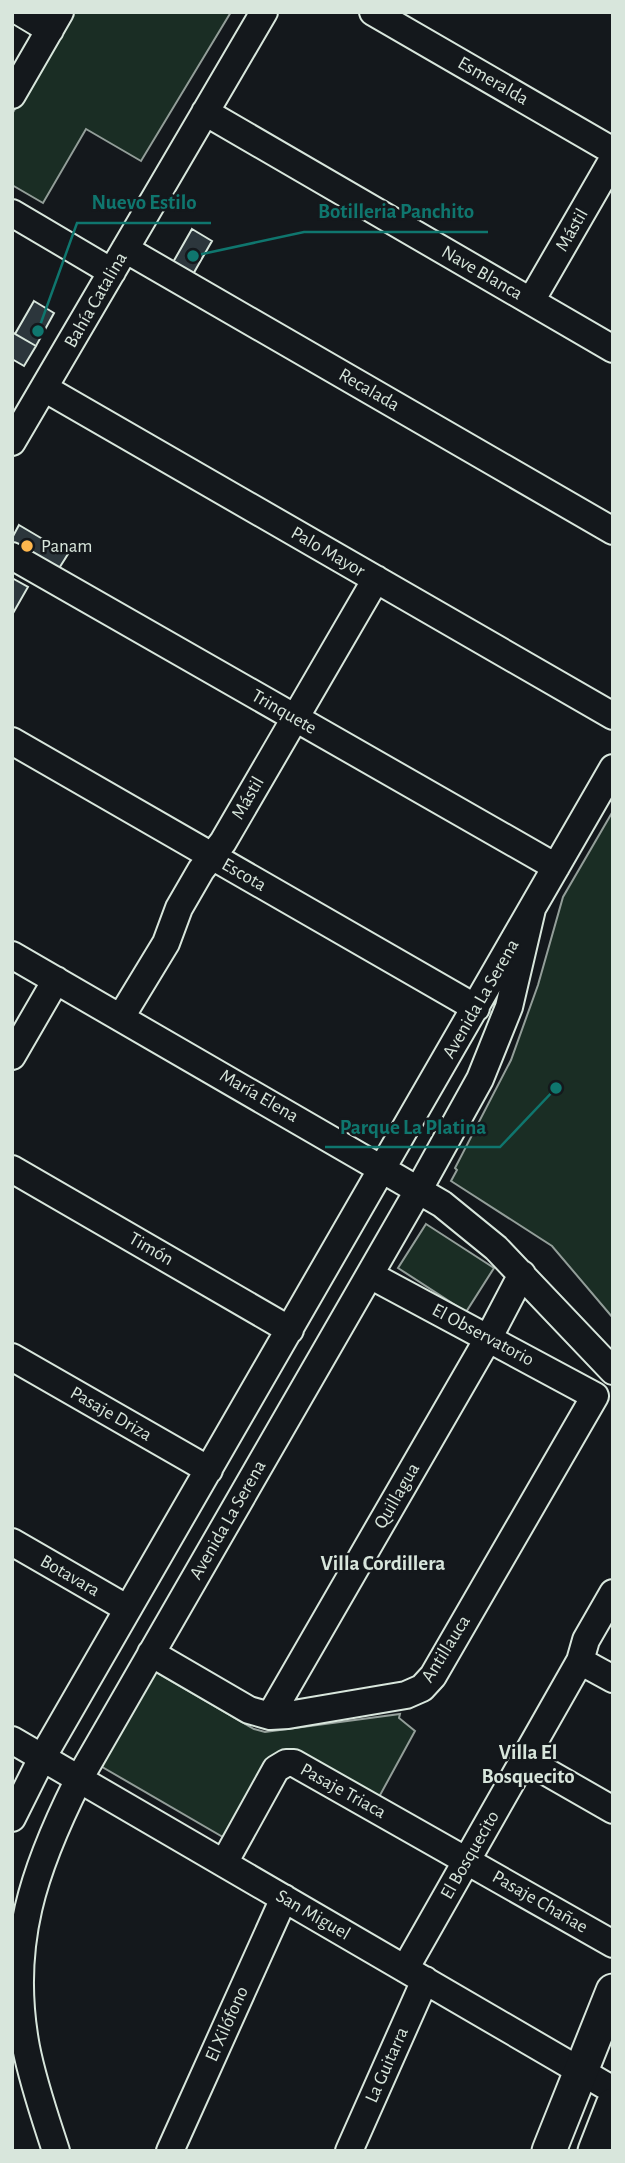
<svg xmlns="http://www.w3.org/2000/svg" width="625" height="2163" font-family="'Alegreya Sans',sans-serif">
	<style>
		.green { fill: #1a2d24; stroke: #939e99; stroke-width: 2 }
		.building { fill: #2c363c; stroke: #d8e6dc; stroke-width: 2 }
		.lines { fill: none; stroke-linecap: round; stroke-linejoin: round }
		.minor-casing { stroke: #d8e6dc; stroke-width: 30 }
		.major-casing { stroke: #d8e6dc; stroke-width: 37 }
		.minor { stroke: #14181c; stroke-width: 26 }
		.major { stroke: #14181c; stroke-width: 33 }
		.poi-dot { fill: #ffb74d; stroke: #14181c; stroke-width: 2.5 }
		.labels { text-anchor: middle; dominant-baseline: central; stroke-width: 5; stroke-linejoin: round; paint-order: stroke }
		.street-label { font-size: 19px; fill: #d8e6dc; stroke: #14181c }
		.poi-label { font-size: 19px; fill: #d8e6dc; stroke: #14181c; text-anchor: start }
		.neighbourhood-label { font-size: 21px; font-weight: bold; fill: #d8e6dc; stroke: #14181c }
		.leader { fill: none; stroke: #0f766e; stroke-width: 2.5 }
		.callout-dot { fill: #0f766e; stroke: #14181c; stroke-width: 2.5 }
		.callout-label { font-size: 21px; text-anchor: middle; font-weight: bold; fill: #0f766e; stroke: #14181c; stroke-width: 5; stroke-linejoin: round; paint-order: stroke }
	</style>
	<rect width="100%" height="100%" fill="#14181c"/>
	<path class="green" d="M 71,12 L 231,12 L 141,161 L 86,129 L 43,203 L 12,185 L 12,114 Z
		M 613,811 L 613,1318 L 552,1246 L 451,1181 L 457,1170 L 455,1168 L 511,1060 L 538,985 L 563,897 Z
		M 426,1224 L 494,1268 L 466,1312 L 398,1268 Z
		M 152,1670 L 254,1729 L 265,1732 L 400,1714 L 399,1718 L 415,1731 L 379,1797 L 301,1756 L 228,1840 L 97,1764 Z"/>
	<path class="building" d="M 192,229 L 212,241 L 192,276 L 172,264 Z
		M 34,301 L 54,313 L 36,346 L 15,334 Z
		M 12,332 L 36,346 L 24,366 L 12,359 Z
		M 19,525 L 68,554 L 58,570 L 12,543 L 12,538 Z
		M 12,578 L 28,587 L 12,615 Z"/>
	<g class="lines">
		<defs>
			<path id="minor" d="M 20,12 L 50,30
				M 373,12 L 613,151
				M 12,95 L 60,12
				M 205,112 L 613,349
				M 12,213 L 112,272
				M 125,249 L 613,531
				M 531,301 L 613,159
				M 44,388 L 613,716
				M 12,442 L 264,12
				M 12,556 L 556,867
				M 12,741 L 476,1008
				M 12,955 L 442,1204 L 496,1248 L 613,1371
				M 121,1017 L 166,943 L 179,908 L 201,870 L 223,842 L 376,579
				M 12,1056 L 56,980
				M 12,1169 L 290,1330
				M 12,1357 L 209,1470
				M 12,1542 L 128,1609
				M 151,1653 L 249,1710 L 270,1716 L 288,1715 L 406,1695 L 422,1688 L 433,1676 L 595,1396 L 370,1275
				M 580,1661 L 613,1679
				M 270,1716 L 489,1337 L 522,1274
				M 12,1740 L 613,2090
				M 524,1759 L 613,1810
				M 12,1818 L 42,1758 L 613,768
				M 224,1863 L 276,1769 L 286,1763 L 294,1763 L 613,1944
				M 405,1969 L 580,1661 L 586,1640 L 613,1593
				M 56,2151 C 45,2117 33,2083 26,2047 C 7,1945 34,1868 79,1779 L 419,1189 L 480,1079 L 509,1007 L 532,909
				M 170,2151 L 284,1898
				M 349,2151 L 425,1980"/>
			<path id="major" d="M 549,2151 L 613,1991
				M 595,2151 L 613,2105"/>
		</defs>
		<use href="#minor" class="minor-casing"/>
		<use href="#major" class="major-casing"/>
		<use href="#minor" class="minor"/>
		<use href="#major" class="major"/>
	</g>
	<circle class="poi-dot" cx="27" cy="546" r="7"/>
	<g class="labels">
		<g class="street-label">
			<text transform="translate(493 81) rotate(30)">Esmeralda</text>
			<text transform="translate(572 230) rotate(-60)">Mástil</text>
			<text transform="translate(482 273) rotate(30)">Nave Blanca</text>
			<text transform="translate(96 300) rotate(-60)">Bahía Catalina</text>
			<text transform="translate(369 390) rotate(30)">Recalada</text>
			<text transform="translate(328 552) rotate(30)">Palo Mayor</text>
			<text transform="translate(284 712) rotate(30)">Trinquete</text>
			<text transform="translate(248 798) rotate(-60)">Mástil</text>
			<text transform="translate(244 875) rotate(30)">Escota</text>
			<text transform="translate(481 999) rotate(-60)">Avenida La Serena</text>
			<text transform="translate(259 1096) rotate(30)">María Elena</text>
			<text transform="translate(151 1249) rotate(30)">Timón</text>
			<text transform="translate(483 1335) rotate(28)">El Observatorio</text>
			<text transform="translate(111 1414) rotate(30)">Pasaje Driza</text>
			<text transform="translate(397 1496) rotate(-60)">Quillagua</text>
			<text transform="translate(228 1520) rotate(-60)">Avenida La Serena</text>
			<text transform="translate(70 1576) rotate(30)">Botavara</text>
			<text transform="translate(446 1649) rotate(-58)">Antillauca</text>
			<text transform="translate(343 1791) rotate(29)">Pasaje Triaca</text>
			<text transform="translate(470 1855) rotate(-60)">El Bosquecito</text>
			<text transform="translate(540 1902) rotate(30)">Pasaje Chañae</text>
			<text transform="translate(313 1915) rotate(30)">San Miguel</text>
			<text transform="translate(227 2024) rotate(-66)">El Xilófono</text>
			<text transform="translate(387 2065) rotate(-66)">La Guitarra</text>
		</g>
		<g class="poi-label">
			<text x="41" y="546">Panam</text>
		</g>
		<g class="neighbourhood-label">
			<text x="383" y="1563">Villa Cordillera</text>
			<text x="528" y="1752">Villa El<tspan x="528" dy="24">Bosquecito</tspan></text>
		</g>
	</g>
	<path class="leader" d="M38 331L77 223H211M193 256L304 232H488M556 1088L500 1147H325"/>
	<g class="callout-dot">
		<circle cx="38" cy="331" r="7"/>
		<circle cx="193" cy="256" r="7"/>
		<circle cx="556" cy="1088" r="7"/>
	</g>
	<g class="callout-label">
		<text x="144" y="209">Nuevo Estilo</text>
		<text x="396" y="218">Botilleria Panchito</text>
		<text x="413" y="1134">Parque La Platina</text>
	</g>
	<rect width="625" height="2163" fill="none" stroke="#d8e6dc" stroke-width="28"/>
</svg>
